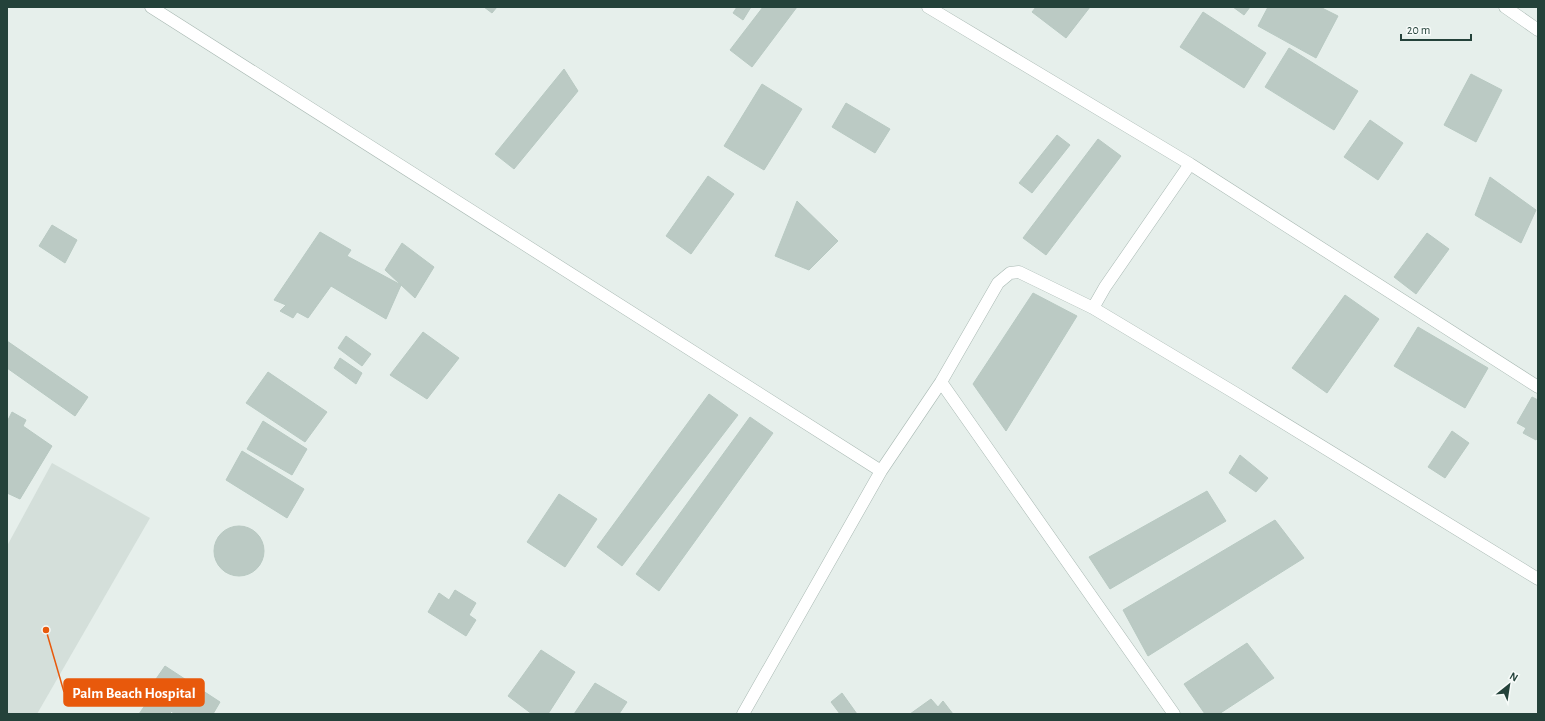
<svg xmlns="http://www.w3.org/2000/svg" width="1545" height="721" font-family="'Alegreya Sans',sans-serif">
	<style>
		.built { fill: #d4dfda }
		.building { fill: #bbcac4; stroke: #b8c9c2 }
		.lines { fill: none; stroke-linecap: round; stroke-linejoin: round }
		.minor-casing { stroke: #a8b8b2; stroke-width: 13 }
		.minor { stroke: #fff; stroke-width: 12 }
		.leader { fill: none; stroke: #e8590c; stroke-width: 1.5 }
		.callout-dot { fill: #e8590c; stroke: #f7fbf9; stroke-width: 1.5 }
		.callout { fill: #e8590c; stroke: #e8590c; stroke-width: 1.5 }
		.callout-label { font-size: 15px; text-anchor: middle; font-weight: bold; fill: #fff }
	</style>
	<rect width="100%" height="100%" fill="#e6efeb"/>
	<path class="built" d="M 52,463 L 150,518 L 37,714 L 7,714 L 7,546 Z"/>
	<path class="building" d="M 484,7 L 497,7 L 492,13 Z
		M 737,7 L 751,7 L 743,20 L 733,13 Z
		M 763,7 L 797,7 L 752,67 L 730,50 Z
		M 1036,7 L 1090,7 L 1066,38 L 1032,12 Z
		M 1233,7 L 1250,7 L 1244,15 Z
		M 1268,7 L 1320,7 L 1338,16 L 1316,58 L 1258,26 Z
		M 1203,12 L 1266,53 L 1244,88 L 1180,47 Z
		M 1289,48 L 1358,91 L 1334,130 L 1265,87 Z
		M 564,69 L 578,91 L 514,169 L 495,154 Z
		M 1471,74 L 1502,90 L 1476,142 L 1444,125 Z
		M 762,84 L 802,109 L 764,170 L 724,146 Z
		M 846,103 L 890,129 L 875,153 L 832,127 Z
		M 1370,120 L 1403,143 L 1378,180 L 1344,157 Z
		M 1057,135 L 1070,145 L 1032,193 L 1019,183 Z
		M 1098,139 L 1121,156 L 1046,255 L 1023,238 Z
		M 708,176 L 734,194 L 691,254 L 666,236 Z
		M 1490,177 L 1536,210 L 1521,243 L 1475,215 Z
		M 797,201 L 838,241 L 809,270 L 775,256 Z
		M 52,225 L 77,240 L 65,263 L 39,246 Z
		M 320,232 L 351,250 L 347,256 L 401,285 L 386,319 L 331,286 L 308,318 L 297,312 L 293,318 L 280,311 L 286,305 L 274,300 Z
		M 1427,233 L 1449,249 L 1416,294 L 1394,277 Z
		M 402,243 L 434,267 L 415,298 L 385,270 Z
		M 1033,293 L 1077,316 L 1006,431 L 973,384 Z
		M 1345,295 L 1379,319 L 1327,393 L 1292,368 Z
		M 1418,327 L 1488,368 L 1465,408 L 1394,366 Z
		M 423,332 L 459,358 L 427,399 L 390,375 Z
		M 346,336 L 371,354 L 362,366 L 338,348 Z
		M 7,341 L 88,397 L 75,416 L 7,368 Z
		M 340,358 L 362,373 L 356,384 L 334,368 Z
		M 268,372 L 327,412 L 305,442 L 246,403 Z
		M 709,394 L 738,415 L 622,566 L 597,547 Z
		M 1532,397 L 1538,400 L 1538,437 L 1536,440 L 1523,433 L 1526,428 L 1517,423 Z
		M 12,412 L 26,420 L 23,426 L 52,446 L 20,499 L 7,493 L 7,422 Z
		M 750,417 L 773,433 L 659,591 L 636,574 Z
		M 263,421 L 307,449 L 292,475 L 247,449 Z
		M 1452,431 L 1469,443 L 1445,478 L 1428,467 Z
		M 242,451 L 304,489 L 287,518 L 226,480 Z
		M 1240,455 L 1268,478 L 1256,492 L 1229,473 Z
		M 1207,491 L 1226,521 L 1110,589 L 1089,557 Z
		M 559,494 L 597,519 L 565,567 L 527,542 Z
		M 1275,520 L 1304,558 L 1148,656 L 1123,610 Z
		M214 551a25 25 0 1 1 50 0a25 25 0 1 1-50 0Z
		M 455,590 L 476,603 L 469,615 L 476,620 L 466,636 L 428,612 L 439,593 L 449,600 Z
		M 1247,643 L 1274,678 L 1219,714 L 1205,714 L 1184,684 Z
		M 541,650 L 575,672 L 548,714 L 532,714 L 508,696 Z
		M 165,666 L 220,702 L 213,714 L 175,714 L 171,711 L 170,714 L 139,714 L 152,695 L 147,692 Z
		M 595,683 L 627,702 L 619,714 L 574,714 Z
		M 842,693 L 857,714 L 840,714 L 831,702 Z
		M 931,699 L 938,707 L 943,701 L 953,714 L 910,714 Z"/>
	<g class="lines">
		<defs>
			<path id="minor" d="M 151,7 L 881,471
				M 928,7 L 1190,164 L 1538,387
				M 1505,7 L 1538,30
				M 1093,308 L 1235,393 L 1538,579
				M 941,382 L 1174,714
				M 743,714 L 881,471 L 941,382 L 998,283 L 1010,273 L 1019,272 L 1093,308 L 1105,287 L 1190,164"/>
		</defs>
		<use href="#minor" class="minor-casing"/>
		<use href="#minor" class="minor"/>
	</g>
	<path class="leader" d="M46 630L64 692"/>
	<circle class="callout-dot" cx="46" cy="630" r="4"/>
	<rect class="callout" x="64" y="679" width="140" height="27" rx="4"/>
	<g class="callout-label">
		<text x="134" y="698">Palm Beach Hospital</text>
	</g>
	<rect width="1545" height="721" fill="none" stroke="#24423a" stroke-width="16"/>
	<g transform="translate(1509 685) rotate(30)" stroke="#f7fbf9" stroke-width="3" paint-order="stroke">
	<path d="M0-3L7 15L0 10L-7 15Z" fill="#24423a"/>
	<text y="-6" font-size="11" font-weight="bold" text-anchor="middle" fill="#24423a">N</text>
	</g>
	<path d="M1401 34v6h70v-6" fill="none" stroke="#24423a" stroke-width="2"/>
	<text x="1407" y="34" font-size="12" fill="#24423a" stroke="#f7fbf9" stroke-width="3" paint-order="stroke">20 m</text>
</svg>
